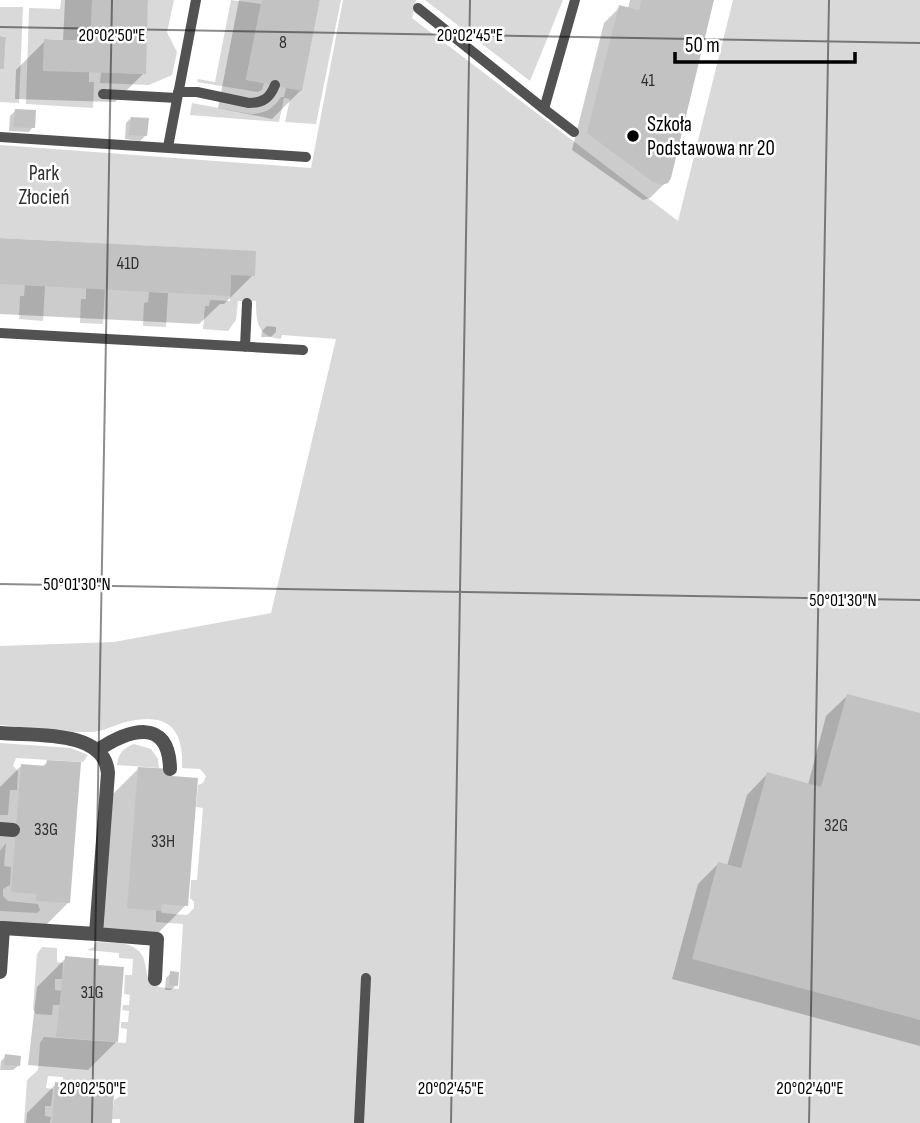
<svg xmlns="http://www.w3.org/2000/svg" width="920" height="1123" font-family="'Sofia Sans Condensed',sans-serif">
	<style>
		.green { fill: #d9d9d9 }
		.shadow { fill: #0003 }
		.building { fill: #c2c2c2 }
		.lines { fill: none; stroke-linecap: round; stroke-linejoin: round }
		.lane { stroke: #525252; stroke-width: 10 }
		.street { stroke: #525252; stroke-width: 14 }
		.ticks { fill: none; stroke: #000; stroke-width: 2; stroke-opacity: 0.45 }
		.poi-dot { fill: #000; stroke: #fff; stroke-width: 2.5 }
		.labels { text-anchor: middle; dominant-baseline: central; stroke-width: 5; stroke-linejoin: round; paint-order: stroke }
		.number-label { font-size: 18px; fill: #303030 }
		.poi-label { font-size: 21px; fill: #000; stroke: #fff; text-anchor: start }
		.park-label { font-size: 21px; fill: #303030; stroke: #fff }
		.ticks-label { font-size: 18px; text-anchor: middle; fill: #000; stroke: #fff; stroke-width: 5; stroke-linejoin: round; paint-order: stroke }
	</style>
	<rect width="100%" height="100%" fill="#fff"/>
	<path class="green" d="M 61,0 L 92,0 L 91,41 L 45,39 L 43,70 L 89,72 L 89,82 L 94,82 L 93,108 L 26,104 L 29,8 L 60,9 Z
		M 148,0 L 174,0 L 167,32 L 177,52 L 172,75 L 149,85 L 100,83 L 101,72 L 145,74 Z
		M 231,0 L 261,4 L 246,79 L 264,83 L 262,90 L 257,92 L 197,82 L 198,79 L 215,82 Z
		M 320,0 L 341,0 L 316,124 L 285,122 L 290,99 L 284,98 L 279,122 L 190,115 L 192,103 L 251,114 C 265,114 274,108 281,97 L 284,97 L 286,88 L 302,90 Z
		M 343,0 L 416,0 L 412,18 L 678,221 L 733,0 L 920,0 L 920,1123 L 120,1123 L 120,1119 L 112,1119 L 114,1100 L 122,1095 L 120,1086 L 63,1080 L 63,1077 L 48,1076 L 46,1088 L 53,1089 L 51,1106 L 45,1106 L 45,1116 L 51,1117 L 50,1123 L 24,1123 L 27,1080 L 38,1070 L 40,1043 L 44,1037 L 126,1043 L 127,1029 L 121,1028 L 121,1022 L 128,1022 L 129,1011 L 122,1010 L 123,1005 L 129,1005 L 130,995 L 124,994 L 125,975 L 132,975 L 133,959 L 119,958 L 119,953 L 87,950 L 94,947 L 96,942 C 112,943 135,940 143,957 C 146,964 146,973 149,980 L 159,987 L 179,989 L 183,924 L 156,922 L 156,910 L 161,911 L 162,913 L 187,915 L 194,908 L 194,902 L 190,898 L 191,880 L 197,880 L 203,808 L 196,807 L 198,785 L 203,783 L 206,776 L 200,769 L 182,768 C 184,728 167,712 126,722 C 114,725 105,731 91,732 C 64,733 28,727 0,725 L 0,646 L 114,642 L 271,613 L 336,339 L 282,335 L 281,339 C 257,337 256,321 256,301 L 238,301 L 236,320 L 228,331 L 203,329 L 205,306 L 209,306 L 210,300 L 230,301 L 231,275 L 191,248 L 0,238 L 0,145 L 311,168 Z
		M 425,0 L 563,0 L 530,81 Z
		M 0,7 L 23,7 L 19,103 L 0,102 L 0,69 L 4,69 L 6,37 L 0,36 Z
		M 25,285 L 45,286 L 43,321 L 19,319 L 20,296 L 24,296 Z
		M 86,288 L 105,289 L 103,324 L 80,323 L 81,299 L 86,299 Z
		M 149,292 L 168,293 L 166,327 L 143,326 L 144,303 L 148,302 Z
		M 0,743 L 71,748 L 88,755 L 83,762 L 16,758 L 13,766 L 18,771 L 17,790 L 10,790 L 8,815 L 0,815 Z
		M 134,744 L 151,749 L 158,759 L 159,768 L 117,765 C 118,754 123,748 134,744 Z
		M 6,843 L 4,866 L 11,867 L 10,885 L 3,889 L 3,896 L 8,901 L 38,904 L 40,910 L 37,913 L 0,911 L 0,851 Z
		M 42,947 L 57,948 L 57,962 L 63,963 L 62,979 L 55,979 L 55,990 L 61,991 L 60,1005 L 53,1005 L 52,1015 L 36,1014 L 33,1009 L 37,954 Z"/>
	<path class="shadow" d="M 65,0 L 146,0 L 144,73 L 115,102 L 15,99 L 16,70 L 45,41 L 63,41 Z
		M 239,0 L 318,0 L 301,90 L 272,119 L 218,108 Z
		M 630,0 L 713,0 L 666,182 L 650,198 L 643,200 L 572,150 L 604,23 L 620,7 L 628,9 Z
		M 15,111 L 33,127 L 29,132 L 9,131 L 10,116 Z
		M 131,118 L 145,136 L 140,141 L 125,139 L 126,123 Z
		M 0,239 L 253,275 L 224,304 L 220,304 L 199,324 L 0,314 Z
		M 267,326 L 276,327 L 276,332 L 271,337 L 261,337 L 262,331 Z
		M 847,696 L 920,715 L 920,1046 L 672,979 L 698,884 L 718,864 L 727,866 L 747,795 L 767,774 L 808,785 L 826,716 Z
		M 47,762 L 68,903 L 39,932 L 0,922 L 0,787 L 21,766 L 41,768 Z
		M 139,768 L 186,905 L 157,934 L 99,936 L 110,797 Z
		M 66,958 L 97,967 L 117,1041 L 88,1070 L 28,1065 L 37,987 Z
		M 171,973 L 176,985 L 171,990 L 165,990 L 166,978 Z
		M 6,1056 L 18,1066 L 13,1070 L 0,1070 L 1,1061 Z
		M 56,1084 L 87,1093 L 110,1123 L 26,1123 L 27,1113 Z"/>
	<path class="building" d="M 92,0 L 148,0 L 146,74 L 43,71 L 44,39 L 91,41 Z
		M 262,0 L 320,0 L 302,91 L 246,80 Z
		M 641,0 L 714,0 L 671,178 L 668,183 L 662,185 L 653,182 L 587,133 L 619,5 L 639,10 Z
		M 0,36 L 6,37 L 4,69 L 0,69 Z
		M 15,109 L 36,110 L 35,128 L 13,127 Z
		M 131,117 L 149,118 L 147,136 L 129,135 Z
		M 0,238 L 256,251 L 255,276 L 231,275 L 230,296 L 0,284 Z
		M 847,694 L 920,713 L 920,1020 L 692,959 L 718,862 L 741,868 L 767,772 L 821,787 Z
		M 47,760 L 81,762 L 70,903 L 36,901 L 36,894 L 11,892 L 21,764 L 46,766 Z
		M 138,767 L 172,769 L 172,776 L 198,778 L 188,906 L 162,904 L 161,911 L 127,908 Z
		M 65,956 L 99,959 L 98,965 L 124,967 L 118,1042 L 56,1037 Z
		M 170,971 L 179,972 L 178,986 L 169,985 Z
		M 5,1054 L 21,1056 L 20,1066 L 4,1065 Z
		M 55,1082 L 89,1085 L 89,1091 L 114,1093 L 112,1123 L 52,1123 Z"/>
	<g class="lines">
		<path class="lane" d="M 418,8 L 544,109 L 575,0
			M 178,92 L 197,92 L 249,103 C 263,103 270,98 275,85
			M 103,94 L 177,98
			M 544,109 L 574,132
			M 0,137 L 306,157
			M 168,147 L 196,0
			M 0,333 L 303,350
			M 245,347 L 247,303
			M 359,1123 L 366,978"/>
		<path class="street" d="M 0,733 C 32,736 105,729 108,773 L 96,934 L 3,928
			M 98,750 C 128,730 169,716 170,769
			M 0,829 L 13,830
			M 0,928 L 3,928 L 0,972
			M 96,934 L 157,939 L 155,979"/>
	</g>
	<path class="ticks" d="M 0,27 L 920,43M 0,584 L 920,600M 92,1123 L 112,0M 451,1123 L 470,0M 809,1123 L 829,0"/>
	<circle class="poi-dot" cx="633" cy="136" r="7"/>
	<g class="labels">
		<g class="number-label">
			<text x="283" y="42">8</text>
			<text x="648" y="80">41</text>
			<text x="128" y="263">41D</text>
			<text x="836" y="825">32G</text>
			<text x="46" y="829">33G</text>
			<text x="163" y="841">33H</text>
			<text x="92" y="992">31G</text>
		</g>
		<g class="poi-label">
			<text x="647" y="124">Szkoła<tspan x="647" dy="24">Podstawowa nr 20</tspan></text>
		</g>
		<g class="park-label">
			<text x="44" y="173">Park<tspan x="44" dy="24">Złocień</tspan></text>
		</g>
	</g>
	<g class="ticks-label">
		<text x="112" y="41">20°02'50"E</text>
		<text x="470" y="41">20°02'45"E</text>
		<text x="77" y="590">50°01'30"N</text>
		<text x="843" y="606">50°01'30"N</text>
		<text x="93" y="1094">20°02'50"E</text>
		<text x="451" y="1094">20°02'45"E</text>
		<text x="810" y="1094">20°02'40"E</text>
	</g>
	<path d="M675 52v10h180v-10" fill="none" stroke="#000000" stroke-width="3.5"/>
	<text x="685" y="52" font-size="21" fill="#000000" stroke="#ffffff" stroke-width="5" paint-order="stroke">50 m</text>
</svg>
